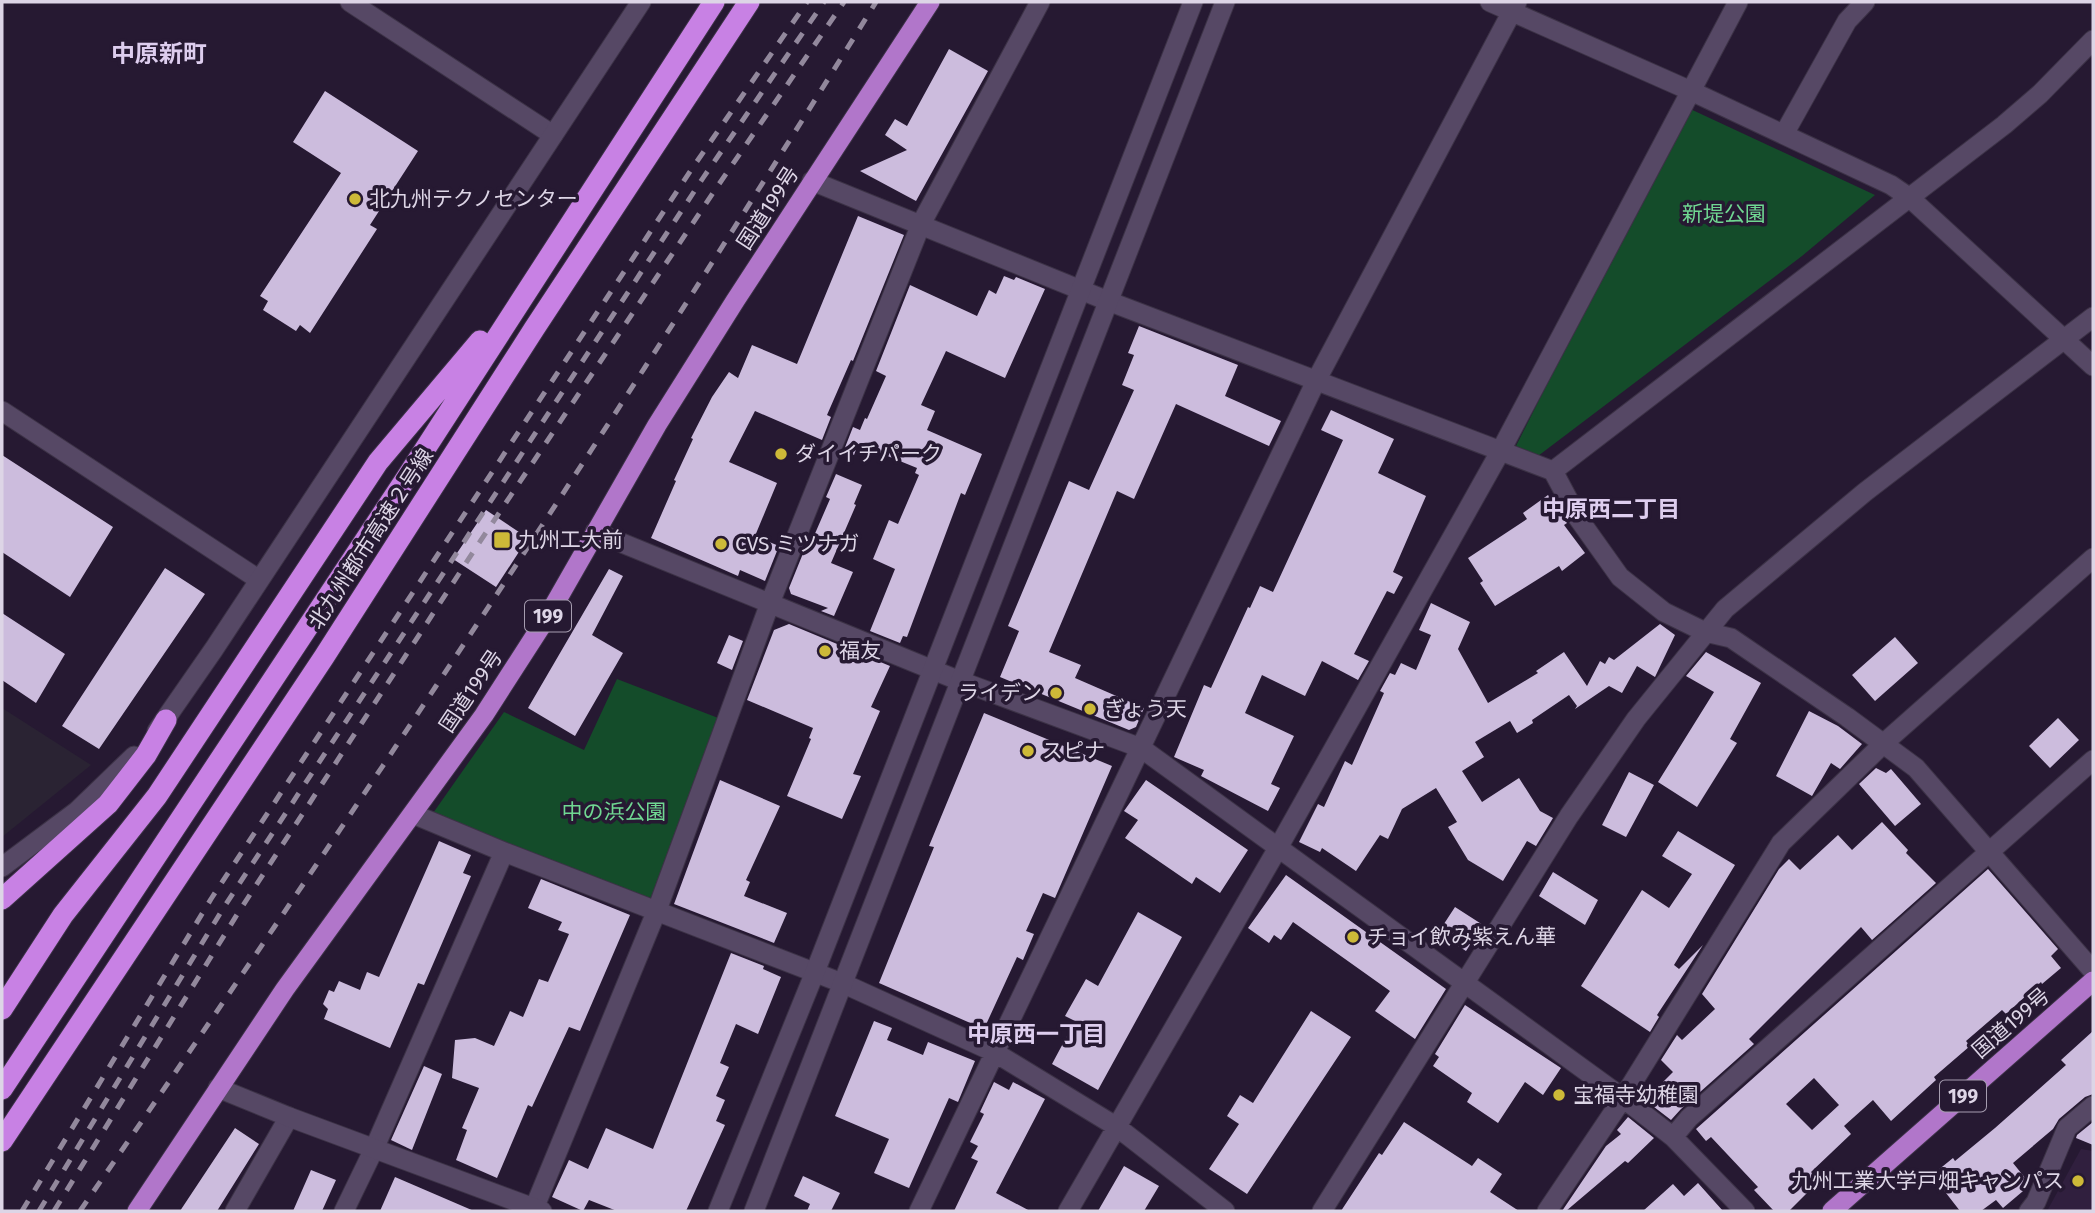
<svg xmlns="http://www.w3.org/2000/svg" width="2095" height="1213" font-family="'Fira Sans','Noto Sans JP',sans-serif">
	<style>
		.industrial { fill: #2a2333 }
		.built { fill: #301f3e }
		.green { fill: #144c2a }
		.building { fill: #ccbcdd; fill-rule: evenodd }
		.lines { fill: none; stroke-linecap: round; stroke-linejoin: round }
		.minor-casing { stroke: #3c3246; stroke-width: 21 }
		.tertiary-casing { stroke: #3c3246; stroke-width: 21 }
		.trunk-casing { stroke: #3c3246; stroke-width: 21 }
		.motorway-casing { stroke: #3c3246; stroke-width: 23 }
		.minor { stroke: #564865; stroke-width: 19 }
		.tertiary { stroke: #564865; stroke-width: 19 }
		.trunk { stroke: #b176ca; stroke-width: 19 }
		.motorway { stroke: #c881e4; stroke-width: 21 }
		.rail { stroke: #92889c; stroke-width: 5; stroke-dasharray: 12 12; stroke-linecap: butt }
		.poi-dot { fill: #cdb938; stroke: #261932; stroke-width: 2.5 }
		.labels { text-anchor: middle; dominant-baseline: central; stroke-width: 7; stroke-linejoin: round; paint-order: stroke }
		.shield { fill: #261932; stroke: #a69db0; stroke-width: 2 }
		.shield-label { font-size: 19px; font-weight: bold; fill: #ddd5e6 }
		.poi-label { font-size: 21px; fill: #ddd5e6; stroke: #261932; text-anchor: start }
		.street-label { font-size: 21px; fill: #ddd5e6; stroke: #261932 }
		.park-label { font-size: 21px; fill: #70d892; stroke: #261932 }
		.neighbourhood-label { font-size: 23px; font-weight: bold; fill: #ddcdee; stroke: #261932 }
		.quarter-label { font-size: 24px; font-weight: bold; fill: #ddcdee; stroke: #261932 }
	</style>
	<rect width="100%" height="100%" fill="#261932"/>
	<path class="industrial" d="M 2,708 L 91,765 L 2,837 Z"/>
	<path class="built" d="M 2081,1149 L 2093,1151 L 2093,1211 L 2047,1211 Z"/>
	<path class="green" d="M 1686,107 L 1875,195 L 1802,256 L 1538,456 L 1516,446 Z
		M 617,679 L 726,721 L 653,900 L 431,816 L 504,712 L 584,750 Z"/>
	<path class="building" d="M 949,49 L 988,71 L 916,201 L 860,171 L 907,150 L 885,135 L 895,119 L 907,126 Z
		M 325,91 L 418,151 L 370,225 L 377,229 L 310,333 L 300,325 L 296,331 L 263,310 L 268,301 L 260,296 L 341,173 L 293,142 Z
		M 858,216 L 904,235 L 853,361 L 851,360 L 827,415 L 831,417 L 822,440 L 755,411 L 729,462 L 777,483 L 755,536 L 779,546 L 765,581 L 740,570 L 738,576 L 651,538 L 676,481 L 674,480 L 693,439 L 691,438 L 712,397 L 729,372 L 738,378 L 752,345 L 797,364 Z
		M 1004,276 L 1014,280 L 1016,277 L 1045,289 L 1005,378 L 946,351 L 921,405 L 935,411 L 927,430 L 982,454 L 965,495 L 961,493 L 907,637 L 903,636 L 900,643 L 870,631 L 895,569 L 873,559 L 889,520 L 898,524 L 919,475 L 915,473 L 917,468 L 858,444 L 854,455 L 844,450 L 853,427 L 860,430 L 865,418 L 867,419 L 886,376 L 876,371 L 910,285 L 977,316 L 989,290 L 996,294 Z
		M 1139,326 L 1238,365 L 1225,396 L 1281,421 L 1269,446 L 1176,404 L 1134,499 L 1117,491 L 1049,652 L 1081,665 L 1075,678 L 1144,708 L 1136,727 L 1129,730 L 1000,677 L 1019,631 L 1008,626 L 1069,481 L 1089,490 L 1134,390 L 1122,385 L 1134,355 L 1128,353 Z
		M 1331,410 L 1394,439 L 1378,473 L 1426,496 L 1393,572 L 1403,577 L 1394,594 L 1387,591 L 1354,654 L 1369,661 L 1358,680 L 1322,661 L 1305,696 L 1262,675 L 1245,713 L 1294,736 L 1271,784 L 1280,788 L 1268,811 L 1201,776 L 1204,770 L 1174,757 L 1204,685 L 1211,688 L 1248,607 L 1250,608 L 1260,586 L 1273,592 L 1343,440 L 1321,430 Z
		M 2,455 L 113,527 L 70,597 L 2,552 Z
		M 836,474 L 862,485 L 854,504 L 856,505 L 831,563 L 853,572 L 834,616 L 821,611 L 828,608 L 791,594 L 789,588 L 804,551 L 807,552 L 830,499 L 826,497 Z
		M 1548,495 L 1565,520 L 1567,523 L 1564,525 L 1585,553 L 1562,571 L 1559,566 L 1495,606 L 1480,583 L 1483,581 L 1468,558 L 1527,519 L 1523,513 Z
		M 486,510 L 528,538 L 496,587 L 453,559 Z
		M 165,568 L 205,594 L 99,749 L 62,726 Z
		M 609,569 L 623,576 L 592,635 L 623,653 L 575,736 L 528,708 Z
		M 1431,603 L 1470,622 L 1458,649 L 1488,703 L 1538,673 L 1536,671 L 1564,652 L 1587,686 L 1600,661 L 1605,664 L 1609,657 L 1614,660 L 1660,624 L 1675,635 L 1655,677 L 1637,666 L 1622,693 L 1609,686 L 1575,709 L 1577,706 L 1569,695 L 1532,720 L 1533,723 L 1517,733 L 1510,721 L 1475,742 L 1484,757 L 1462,771 L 1482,802 L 1519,778 L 1540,811 L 1553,818 L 1536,846 L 1527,841 L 1503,881 L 1468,860 L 1448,827 L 1457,822 L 1436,788 L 1402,809 L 1388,839 L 1380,835 L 1356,871 L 1322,848 L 1320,852 L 1299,842 L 1318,804 L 1324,807 L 1345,761 L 1352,765 L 1384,693 L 1380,691 L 1390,673 L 1395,675 L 1401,663 L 1416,670 L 1431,635 L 1419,630 Z
		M 2,613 L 65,654 L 36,703 L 2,680 Z
		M 789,624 L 890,666 L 871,707 L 880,711 L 853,774 L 861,776 L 842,819 L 787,796 L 811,739 L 809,738 L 813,728 L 747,700 L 774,630 Z
		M 729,635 L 743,641 L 732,670 L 717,663 Z
		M 1895,637 L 1918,663 L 1875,701 L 1852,675 Z
		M 1706,652 L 1761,683 L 1730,739 L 1737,743 L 1697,807 L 1658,782 L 1714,692 L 1686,676 Z
		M 1809,711 L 1838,726 L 1862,744 L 1840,769 L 1831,763 L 1812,796 L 1776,776 Z
		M 984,713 L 1112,766 L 1055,898 L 1043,893 L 1026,931 L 1034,934 L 1023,960 L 1017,957 L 984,1029 L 879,983 L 934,847 L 929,846 Z
		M 2058,718 L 2079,740 L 2050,768 L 2029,746 Z
		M 1876,768 L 1886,773 L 1891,769 L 1921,804 L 1895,826 L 1859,784 Z
		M 1629,772 L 1654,785 L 1626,837 L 1602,825 Z
		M 720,780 L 780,806 L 746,880 L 750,882 L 744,896 L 787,913 L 774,943 L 674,904 Z
		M 1146,780 L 1248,850 L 1220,893 L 1196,877 L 1192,884 L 1125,838 L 1138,820 L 1124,811 Z
		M 1882,822 L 1908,850 L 1906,853 L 1936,883 L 1872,940 L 1861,927 L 1749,1039 L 1754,1044 L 1681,1109 L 1671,1120 L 1645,1100 L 1673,1072 L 1661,1060 L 1677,1035 L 1682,1040 L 1715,1009 L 1702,994 L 1779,869 L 1789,859 L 1800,870 L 1838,835 L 1852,850 Z
		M 1678,831 L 1735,865 L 1674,965 L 1679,969 L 1703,945 L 1657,1015 L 1659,1017 L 1650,1032 L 1581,986 L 1642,890 L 1669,908 L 1692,874 L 1662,856 Z
		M 439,841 L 471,855 L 463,873 L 471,876 L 424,985 L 418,983 L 390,1048 L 324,1019 L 328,1009 L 323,1004 L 329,990 L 334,992 L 339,981 L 360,990 L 367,972 L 379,977 Z
		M 1988,869 L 2058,949 L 2051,956 L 2061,968 L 2042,984 L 2041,982 L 2006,1014 L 2002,1010 L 1966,1041 L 1970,1046 L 1934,1077 L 1936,1080 L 1891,1121 L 1873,1100 L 1844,1126 L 1851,1134 L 1811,1172 L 1819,1181 L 1789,1211 L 1774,1211 L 1754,1190 L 1758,1187 L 1711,1137 L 1706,1141 L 1696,1129 ZM 1814,1078 L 1839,1105 L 1812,1130 L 1786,1104 Z
		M 1553,872 L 1598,900 L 1585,925 L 1539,896 Z
		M 1286,875 L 1446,989 L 1415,1039 L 1375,1011 L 1390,991 L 1293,922 L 1281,940 L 1274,935 L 1269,943 L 1248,928 Z
		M 541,879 L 630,915 L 580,1031 L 569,1027 L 532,1107 L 528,1105 L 497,1178 L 456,1160 L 467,1130 L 462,1128 L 479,1088 L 452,1078 L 455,1040 L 475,1038 L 494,1046 L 510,1011 L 523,1017 L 539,979 L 548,982 L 569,934 L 558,930 L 562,922 L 528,908 Z
		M 1455,907 L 1483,925 L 1466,951 L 1438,933 Z
		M 1138,912 L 1182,937 L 1098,1090 L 1052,1064 L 1075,1021 L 1065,1016 L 1086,979 L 1098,986 Z
		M 731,953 L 764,966 L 763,969 L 781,977 L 758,1034 L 736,1024 L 720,1063 L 729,1067 L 716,1096 L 725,1100 L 716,1121 L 725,1125 L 686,1211 L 617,1211 L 589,1200 L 583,1211 L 552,1197 L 569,1160 L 588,1169 L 606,1128 L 653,1149 Z
		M 1465,1005 L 1561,1068 L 1543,1095 L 1525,1082 L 1498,1123 L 1467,1102 L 1472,1093 L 1433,1066 L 1439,1057 L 1435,1054 Z
		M 1311,1011 L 1351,1037 L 1247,1194 L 1209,1169 L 1239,1124 L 1227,1116 L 1240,1095 L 1253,1103 Z
		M 874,1021 L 892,1028 L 887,1040 L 923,1055 L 928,1042 L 975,1061 L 958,1102 L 949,1098 L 909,1188 L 874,1173 L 889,1139 L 835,1116 Z
		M 2093,1031 L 2093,1094 L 2085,1097 L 2059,1119 L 2053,1129 L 2013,1163 L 2030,1184 L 2029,1186 L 2003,1208 L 1996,1200 L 1981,1211 L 1960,1211 L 1932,1175 L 1953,1158 L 1955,1161 L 1995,1128 L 2066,1065 L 2061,1060 Z
		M 424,1066 L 442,1074 L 412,1150 L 391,1140 Z
		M 994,1082 L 1009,1090 L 1013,1082 L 1045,1099 L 996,1193 L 1030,1211 L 954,1211 L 978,1161 L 971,1158 L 978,1146 L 970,1142 L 984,1114 L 980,1112 Z
		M 1628,1117 L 1654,1138 L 1628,1163 L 1625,1161 L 1566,1211 L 1562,1211 L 1606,1146 L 1621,1134 L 1617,1130 Z
		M 1404,1122 L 1472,1166 L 1478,1158 L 1502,1174 L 1490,1192 L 1519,1211 L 1341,1211 L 1379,1153 L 1382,1155 Z
		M 2093,1122 L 2093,1145 L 2076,1138 L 2077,1135 Z
		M 235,1128 L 259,1144 L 217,1211 L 180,1211 Z
		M 1124,1166 L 1159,1186 L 1144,1211 L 1098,1211 Z
		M 311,1170 L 336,1180 L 322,1211 L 293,1211 Z
		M 803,1176 L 840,1193 L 831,1211 L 807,1211 L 810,1204 L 794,1196 Z
		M 395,1177 L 474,1211 L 380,1211 Z
		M 1698,1183 L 1723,1211 L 1643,1211 L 1673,1184 L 1684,1196 Z"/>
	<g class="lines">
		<defs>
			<path id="minor" d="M 350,2 L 553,135
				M 1490,2 L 1691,91 L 1891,185 L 1910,198 L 2093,366
				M 1784,134 L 1847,21 L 1865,2
				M 812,181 L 1108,301 L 1553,471 L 1578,518 L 1620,577 L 1664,612 L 1705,632 L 1731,638 L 1847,717 L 1916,768 L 2093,971
				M 2,411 L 258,579
				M 1553,471 L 2004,125 L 2040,94 L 2093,40
				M 595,532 L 960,681 L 1141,748 L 1623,1098 L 1673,1137 L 1745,1211
				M 413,814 L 504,852 L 842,983 L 994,1052 L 1117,1127 L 1225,1211
				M 1673,1137 L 1689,1118 L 2093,760
				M 235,1211 L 289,1117
				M 344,1211 L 374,1149 L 504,852
				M 533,1211 L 657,910 L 770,603 L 921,224 L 1040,2
				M 919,1211 L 1317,379 L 1517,2
				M 1068,1211 L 1278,848 L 1500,452 L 1738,2
				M 1322,1211 L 1569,816 L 1636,719 L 1725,609 L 1865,492 L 2093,317
				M 1547,1211 L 1623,1098 L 1781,843 L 1884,743 L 2093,558
				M 2029,1211 L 2036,1202 L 2067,1128 L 2093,1106"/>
			<path id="tertiary" d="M 157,731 L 214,649 L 641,2
				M 2,867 L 77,811 L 134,756
				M 218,1088 L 289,1117 L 542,1211
				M 718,1211 L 815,972 L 1193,2
				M 754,1211 L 1225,2"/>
			<path id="trunk" d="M 137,1211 L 285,989 L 484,715 L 549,614 L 657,425 L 735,301 L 930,2
				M 1832,1211 L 2093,981"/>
			<path id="motorway" d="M 2,899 L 108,804 L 146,755 L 166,720
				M 2,1009 L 63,915 L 157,796 L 378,462 L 480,341
				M 2,1089 L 405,480 L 714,2
				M 2,1141 L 324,657 L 534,329 L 749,2"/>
		</defs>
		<use href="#minor" class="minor-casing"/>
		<use href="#tertiary" class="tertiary-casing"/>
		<use href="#trunk" class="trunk-casing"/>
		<use href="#motorway" class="motorway-casing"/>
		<use href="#minor" class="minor"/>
		<use href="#tertiary" class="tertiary"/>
		<use href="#trunk" class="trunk"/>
		<use href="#motorway" class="motorway"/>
		<path class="rail" d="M 22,1211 L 211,899 L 691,170 L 807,2
			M 39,1211 L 224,907 L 703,178 L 824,2
			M 54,1211 L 238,913 L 479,543 L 717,187 L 844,2
			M 80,1211 C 354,814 622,412 876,2"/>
	</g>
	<g class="poi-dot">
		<circle cx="355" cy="199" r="7"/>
		<circle cx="781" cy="454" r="7"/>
		<rect x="493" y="531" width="18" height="18" rx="3.5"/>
		<circle cx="721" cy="544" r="7"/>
		<circle cx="825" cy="651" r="7"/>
		<circle cx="1056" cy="693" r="7"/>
		<circle cx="1090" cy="709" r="7"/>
		<circle cx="1028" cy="751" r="7"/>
		<circle cx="1353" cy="937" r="7"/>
		<circle cx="1559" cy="1095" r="7"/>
		<circle cx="2078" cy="1181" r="7"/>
	</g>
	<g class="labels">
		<g class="shield">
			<rect x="525" y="600.5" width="46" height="31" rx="5"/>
			<rect x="1940" y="1080.5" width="46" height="31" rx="5"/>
		</g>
		<g class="shield-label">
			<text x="548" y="616">199</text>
			<text x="1963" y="1096">199</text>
		</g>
		<g class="poi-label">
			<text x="369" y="199">北九州テクノセンター</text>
			<text x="795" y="454">ダイイチパーク</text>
			<text x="518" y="540">九州工大前</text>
			<text x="735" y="544">CVS ミツナガ</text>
			<text x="839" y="651">福友</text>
			<text x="1042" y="693" text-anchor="end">ライデン</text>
			<text x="1104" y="709">ぎょう天</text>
			<text x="1042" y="751">スピナ</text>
			<text x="1367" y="937">チョイ飲み紫えん華</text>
			<text x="1573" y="1095">宝福寺幼稚園</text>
			<text x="2064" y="1181" text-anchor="end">九州工業大学戸畑キャンパス</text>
		</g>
		<g class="street-label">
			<text transform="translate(768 208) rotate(-57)">国道199号</text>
			<text transform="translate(371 539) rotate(-57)">北九州都市高速２号線</text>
			<text transform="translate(471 691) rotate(-56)">国道199号</text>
			<text transform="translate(2011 1023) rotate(-41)">国道199号</text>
		</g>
		<g class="park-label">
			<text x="1724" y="214">新堤公園</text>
			<text x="614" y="812">中の浜公園</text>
		</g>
		<g class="neighbourhood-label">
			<text x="1611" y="509">中原西二丁目</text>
			<text x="1036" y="1034">中原西一丁目</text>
		</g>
		<g class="quarter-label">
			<text x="159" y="54">中原新町</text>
		</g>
	</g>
	<rect width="2095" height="1213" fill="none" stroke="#ddd5e6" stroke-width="7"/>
</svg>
